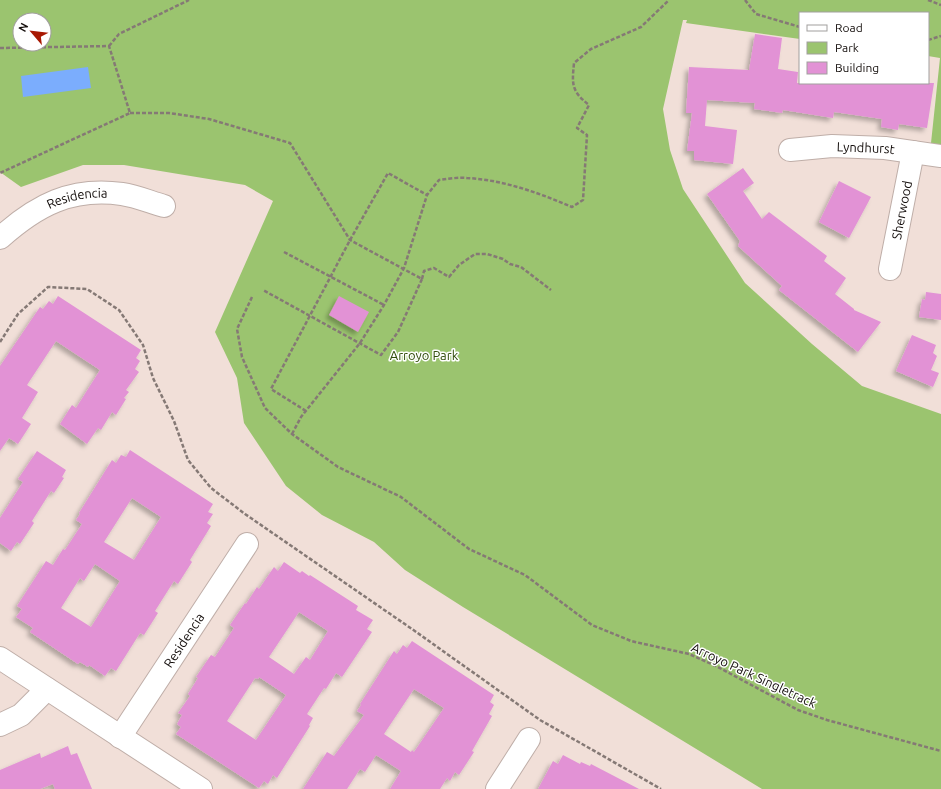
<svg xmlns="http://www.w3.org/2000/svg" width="941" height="789" font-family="Ubuntu,sans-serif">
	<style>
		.green { fill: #9bc46f; fill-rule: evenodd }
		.water { fill: #7badfd }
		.building { fill: #e292d5; fill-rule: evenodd; filter: url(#shadow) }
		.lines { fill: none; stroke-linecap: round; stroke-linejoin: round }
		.minor-casing { stroke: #bfaea8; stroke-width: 24 }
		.path { stroke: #857975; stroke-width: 2.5; stroke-dasharray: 4 2; stroke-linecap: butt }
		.minor { stroke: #fff; stroke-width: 22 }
		.labels { text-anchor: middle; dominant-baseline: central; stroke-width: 3; stroke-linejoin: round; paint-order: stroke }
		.street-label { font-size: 13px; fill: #140e0c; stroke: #fff }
		.park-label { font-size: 13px; fill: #314d0b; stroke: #fff }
	</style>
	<defs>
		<filter id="shadow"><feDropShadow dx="-3.5" dy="3.5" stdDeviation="2" flood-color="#0004"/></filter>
	</defs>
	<rect width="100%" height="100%" fill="#f1dfd8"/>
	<path class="green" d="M 0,0 L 941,0 L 941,145 L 931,143 L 940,58 L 928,56 L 928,13 L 800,13 L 800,39 L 686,23 L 687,20 L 683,20 L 663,109 L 670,150 L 683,189 L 745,283 L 812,344 L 862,386 L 941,414 L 941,789 L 762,789 L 463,607 L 405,570 L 374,542 L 322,515 L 286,486 L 244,423 L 237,378 L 215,332 L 273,201 L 245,185 L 124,165 L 83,165 L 21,187 L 0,172 ZM 20,20 L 44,20 L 44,44 L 20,44 Z"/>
	<path class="water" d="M 88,67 L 91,88 L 23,97 L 21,76 Z"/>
	<path class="building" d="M 755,34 L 782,38 L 778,69 L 798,72 L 797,83 L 934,83 L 927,128 L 899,124 L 898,130 L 881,127 L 882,119 L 834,112 L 833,118 L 783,110 L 782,113 L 754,109 L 755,103 L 707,100 L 705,126 L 737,130 L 733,164 L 694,160 L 694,151 L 687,151 L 692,113 L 686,113 L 689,67 L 749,70 Z
		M 743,168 L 754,183 L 743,191 L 762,219 L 769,212 L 827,256 L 824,261 L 846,278 L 835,294 L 854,309 L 854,310 L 881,322 L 858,352 L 779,290 L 782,286 L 738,246 L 740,241 L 707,194 Z
		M 839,181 L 871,197 L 849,238 L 819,222 Z
		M 926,292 L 941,294 L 941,320 L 919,317 L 922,299 L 925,300 Z
		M 58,296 L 141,350 L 136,358 L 140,361 L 135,369 L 139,372 L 126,390 L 129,392 L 124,398 L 126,399 L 116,415 L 112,412 L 101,430 L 98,428 L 87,444 L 60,424 L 72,405 L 76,408 L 100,370 L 56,341 L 27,385 L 38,392 L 22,418 L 31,424 L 18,444 L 9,438 L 0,451 L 0,366 L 40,307 L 43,309 L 49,301 L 53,304 Z
		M 339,296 L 369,312 L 358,332 L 329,315 Z
		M 912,335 L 936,345 L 933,353 L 937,356 L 931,370 L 939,373 L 933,387 L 896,371 Z
		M 130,450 L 213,504 L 208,512 L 213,514 L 207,523 L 211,526 L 190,560 L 192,562 L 178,584 L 174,581 L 155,611 L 158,613 L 144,635 L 140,633 L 116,671 L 111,668 L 105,676 L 89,665 L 88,667 L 80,662 L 78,664 L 30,632 L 33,628 L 16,617 L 22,609 L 17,606 L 46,561 L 53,565 L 63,549 L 65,550 L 82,524 L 76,520 L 80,514 L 79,513 L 112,460 L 116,463 L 121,455 L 126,457 ZM 132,498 L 161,517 L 134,560 L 104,542 ZM 95,564 L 120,581 L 91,627 L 61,608 L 80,578 L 84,581 Z
		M 37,451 L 66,470 L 62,477 L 64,478 L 54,493 L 51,491 L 32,521 L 34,523 L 20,544 L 17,542 L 11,551 L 0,543 L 0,518 L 23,482 L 18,479 Z
		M 284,562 L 300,573 L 302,571 L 309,576 L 310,575 L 358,606 L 356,610 L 373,620 L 367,629 L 372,632 L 342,677 L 336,673 L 326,689 L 324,688 L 307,714 L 313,718 L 309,725 L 310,726 L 277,778 L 273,775 L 268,784 L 264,781 L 259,788 L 176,734 L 181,727 L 177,724 L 182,715 L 178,713 L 190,696 L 188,694 L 198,678 L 196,677 L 211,655 L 215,657 L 234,628 L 230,625 L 245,603 L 246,604 L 257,587 L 259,589 L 274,567 L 278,571 ZM 299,612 L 328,631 L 310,660 L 306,657 L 294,674 L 269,657 ZM 259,677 L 286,695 L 256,740 L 227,721 L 255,678 L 258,679 Z
		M 412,641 L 494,695 L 490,702 L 494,705 L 489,714 L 492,716 L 472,751 L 474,752 L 459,775 L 455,772 L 450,781 L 447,778 L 440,789 L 390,789 L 401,771 L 376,755 L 365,772 L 360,769 L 347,789 L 303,789 L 327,752 L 334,756 L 364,715 L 357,711 L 361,705 L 360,704 L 394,651 L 397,654 L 403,645 L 407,648 ZM 414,689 L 444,708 L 414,752 L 412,750 L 411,752 L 384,734 Z
		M 68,746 L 71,755 L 77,753 L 92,789 L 55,789 L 53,784 L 40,789 L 0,789 L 0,770 L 40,753 L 41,758 Z
		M 563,755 L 580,764 L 581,762 L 590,766 L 591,764 L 639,789 L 538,789 L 553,761 L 558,764 Z"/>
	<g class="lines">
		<defs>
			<g id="minor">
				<path id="s1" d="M 790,150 L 832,146 L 885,148 L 941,156"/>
				<path id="s2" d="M 0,238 C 37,205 71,187 122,194 C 136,196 150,202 164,206"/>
				<path id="s3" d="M 890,269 L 913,152"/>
				<path d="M 0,658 L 201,789"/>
				<path d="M 0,725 L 21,715 L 47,689"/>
				<path id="s4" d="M 120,737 L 247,544"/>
				<path d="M 497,789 L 529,739"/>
			</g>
		</defs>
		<use href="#minor" class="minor-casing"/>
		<path class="path" d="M 745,0 L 756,14 L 800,27
			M 928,0 L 941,5
			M 928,40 L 941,36
			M 109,46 L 119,34 L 189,0
			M 0,48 L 109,46 L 130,113 L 0,173
			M 130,113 L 169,113 L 209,119 L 290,143 L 350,240 L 422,279 L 398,332 L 381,355 L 263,290
			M 284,252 L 384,305
			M 422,279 L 424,271 L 434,268 L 449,277 L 459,265 L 475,254 L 487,254 L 503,259 L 510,264 L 521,267 L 551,290
			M 252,297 L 237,329 L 242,357 L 265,408 L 292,434 L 338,467 L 401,497 L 469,549 L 525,575 L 592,625 L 631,641 L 689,654 L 716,666 L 798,710 L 827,720 L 941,751
			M 0,342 L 18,314 L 48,287 L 87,289 L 119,310 L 143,345 L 153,378 L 174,421 L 188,460 L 211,488 L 245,514 L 412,629 L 540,720 L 661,789
			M 306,411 L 271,389 L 350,240 L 388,173 L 427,195
			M 292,434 L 301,417 L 360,343 L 384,305 L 404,268 L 427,195 L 439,180 C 448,179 458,177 467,178 C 504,180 539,193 572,207 L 583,200 L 587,135 L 577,128 L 589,105 C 571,91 572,84 574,63 L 591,49 L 641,27 L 669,0"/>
		<use href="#minor" class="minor"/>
	</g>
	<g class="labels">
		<g class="street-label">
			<text stroke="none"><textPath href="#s1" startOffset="76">Lyndhurst</textPath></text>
			<text stroke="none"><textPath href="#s2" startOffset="89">Residencia</textPath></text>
			<text stroke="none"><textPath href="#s3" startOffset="60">Sherwood</textPath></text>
			<text stroke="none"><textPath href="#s4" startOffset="116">Residencia</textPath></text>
			<text transform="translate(754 675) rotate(25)">Arroyo Park Singletrack</text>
		</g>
		<g class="park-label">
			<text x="424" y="355">Arroyo Park</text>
		</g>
	</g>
	<rect x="799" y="12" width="130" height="72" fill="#ffffff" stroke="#a19f9e"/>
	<rect x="807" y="25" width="20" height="6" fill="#ffffff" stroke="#a19f9e"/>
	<text x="835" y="32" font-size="12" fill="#140e0c">Road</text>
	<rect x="807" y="42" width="20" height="12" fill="#9bc46f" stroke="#a19f9e"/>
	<text x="835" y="52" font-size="12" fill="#140e0c">Park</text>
	<rect x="807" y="62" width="20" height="12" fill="#e292d5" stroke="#a19f9e"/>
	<text x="835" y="72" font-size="12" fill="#140e0c">Building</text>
	<g transform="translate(32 32) rotate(298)"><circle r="19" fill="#ffffff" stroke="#a19f9e"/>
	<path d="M0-3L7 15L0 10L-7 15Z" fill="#a81802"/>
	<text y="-6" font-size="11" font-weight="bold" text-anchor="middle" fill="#140e0c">N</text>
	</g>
</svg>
